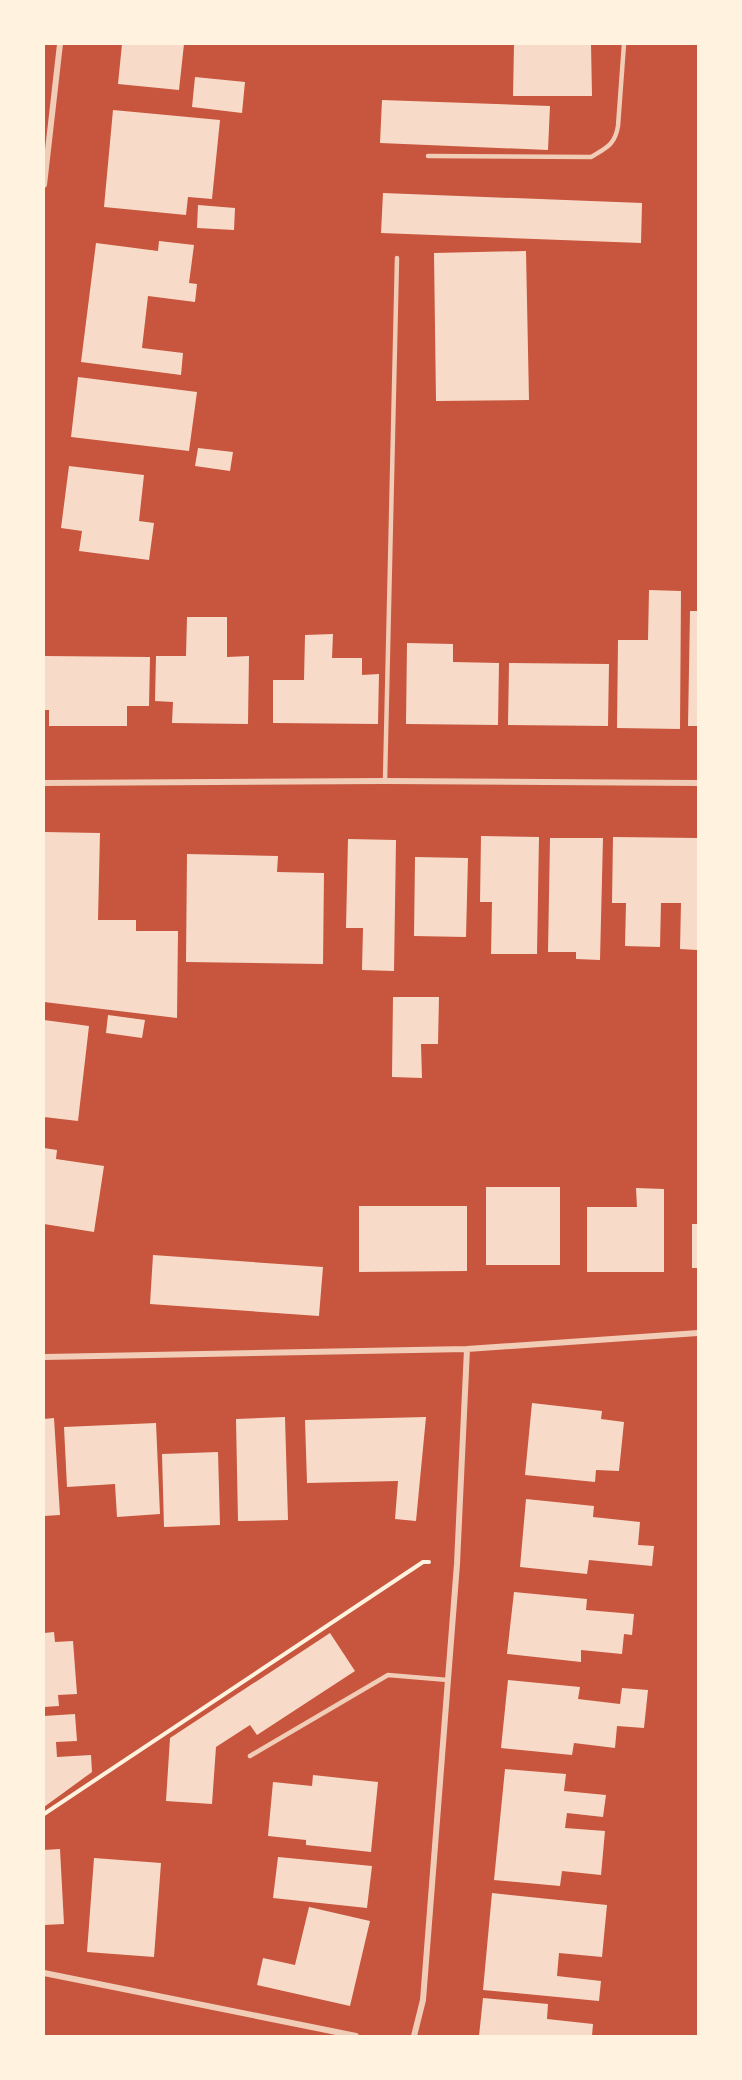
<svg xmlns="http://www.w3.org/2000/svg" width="742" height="2080" font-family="Poppins,sans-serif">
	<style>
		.building { fill: #f7dbc8 }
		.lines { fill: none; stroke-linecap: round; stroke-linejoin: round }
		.path { stroke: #fff3e0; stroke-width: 4 }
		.service { stroke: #f1ccb7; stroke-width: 4.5 }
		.minor { stroke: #f1ccb7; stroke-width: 6 }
	</style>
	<rect width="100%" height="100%" fill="#c8553d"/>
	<path class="building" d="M 122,44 L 184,44 L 179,90 L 118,84 Z
		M 514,44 L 591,44 L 592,96 L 513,96 Z
		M 195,77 L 245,82 L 242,113 L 192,107 Z
		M 382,100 L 550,106 L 548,150 L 380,143 Z
		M 113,110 L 220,120 L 212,199 L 188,197 L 186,215 L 104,207 Z
		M 383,193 L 642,203 L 641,243 L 381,233 Z
		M 198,205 L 235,208 L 234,230 L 197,228 Z
		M 159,241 L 194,245 L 189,283 L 197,284 L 195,302 L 148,296 L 142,348 L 183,353 L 181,375 L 81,362 L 96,243 L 158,251 Z
		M 526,251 L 529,400 L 436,401 L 434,253 Z
		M 78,377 L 197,392 L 189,451 L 71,437 Z
		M 198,448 L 233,452 L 230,471 L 195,466 Z
		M 69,466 L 144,475 L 139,521 L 154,523 L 149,560 L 79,551 L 82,531 L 61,528 Z
		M 649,590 L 681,591 L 680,729 L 617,728 L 618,640 L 648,640 Z
		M 690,611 L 698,611 L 698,726 L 688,726 Z
		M 187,617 L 227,617 L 227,657 L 249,656 L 248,724 L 172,723 L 173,702 L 155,701 L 156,656 L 186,656 Z
		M 333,634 L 332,658 L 362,658 L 362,675 L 379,674 L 378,724 L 273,723 L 273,680 L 304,680 L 305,635 Z
		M 407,643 L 453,644 L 453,662 L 499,663 L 498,725 L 406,724 Z
		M 44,656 L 150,657 L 149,706 L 127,706 L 127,726 L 49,726 L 49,710 L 44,710 Z
		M 509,663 L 609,664 L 608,726 L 508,725 Z
		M 44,832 L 100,833 L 98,920 L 136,920 L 136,931 L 178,931 L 177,1018 L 44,1002 Z
		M 481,836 L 539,837 L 537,954 L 491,954 L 492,902 L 480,902 Z
		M 613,837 L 698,838 L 697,950 L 680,949 L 681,903 L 661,903 L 660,947 L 625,946 L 626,903 L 612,903 Z
		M 550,838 L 603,838 L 600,960 L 576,959 L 576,952 L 548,952 Z
		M 348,839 L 396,840 L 394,971 L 362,970 L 363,928 L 346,928 Z
		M 187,854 L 278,856 L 277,872 L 324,873 L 323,964 L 186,962 Z
		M 415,857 L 468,858 L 466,937 L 414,936 Z
		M 393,997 L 439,997 L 438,1044 L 421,1044 L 422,1078 L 392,1077 Z
		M 108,1015 L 145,1020 L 142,1038 L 106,1033 Z
		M 44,1020 L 89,1026 L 78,1121 L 44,1117 Z
		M 44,1148 L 57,1150 L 56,1159 L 104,1166 L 94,1232 L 44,1224 Z
		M 486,1187 L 560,1187 L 560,1265 L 486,1265 Z
		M 636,1188 L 664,1189 L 664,1272 L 587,1272 L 587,1207 L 637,1207 Z
		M 359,1206 L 467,1206 L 467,1271 L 359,1272 Z
		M 692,1224 L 698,1224 L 698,1268 L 692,1268 Z
		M 153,1255 L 323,1267 L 319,1316 L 150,1304 Z
		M 532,1403 L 602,1411 L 601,1419 L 624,1422 L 619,1471 L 596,1470 L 595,1482 L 525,1475 Z
		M 285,1417 L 288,1520 L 238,1521 L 236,1419 Z
		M 426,1417 L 416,1521 L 395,1519 L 398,1481 L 307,1483 L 305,1420 Z
		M 54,1418 L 60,1515 L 44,1516 L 44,1419 Z
		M 156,1423 L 160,1514 L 117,1517 L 115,1484 L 67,1487 L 64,1427 Z
		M 218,1452 L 220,1525 L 164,1527 L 162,1454 Z
		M 526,1499 L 594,1506 L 593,1517 L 640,1522 L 638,1545 L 654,1546 L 652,1566 L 589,1560 L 587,1574 L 520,1567 Z
		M 514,1592 L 587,1599 L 586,1610 L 634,1614 L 632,1635 L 624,1634 L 622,1654 L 581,1650 L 581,1662 L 507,1654 Z
		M 54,1632 L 55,1642 L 73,1641 L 77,1694 L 58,1695 L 59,1706 L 44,1707 L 44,1633 Z
		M 330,1633 L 355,1671 L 257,1735 L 250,1725 L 216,1747 L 212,1804 L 166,1801 L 170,1738 Z
		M 508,1680 L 580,1687 L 578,1699 L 620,1704 L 622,1688 L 648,1690 L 644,1728 L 617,1726 L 615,1748 L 574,1743 L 572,1755 L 501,1748 Z
		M 75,1714 L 77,1741 L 56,1742 L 57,1757 L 91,1755 L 92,1772 L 44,1807 L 44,1716 Z
		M 505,1769 L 566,1774 L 564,1791 L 606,1795 L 603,1817 L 567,1813 L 565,1828 L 605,1831 L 601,1875 L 562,1871 L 560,1886 L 494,1880 Z
		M 313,1775 L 378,1782 L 371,1852 L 306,1845 L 306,1840 L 268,1836 L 273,1782 L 312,1786 Z
		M 60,1849 L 64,1924 L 44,1925 L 44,1850 Z
		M 278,1857 L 372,1866 L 367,1908 L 273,1898 Z
		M 94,1858 L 161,1863 L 154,1957 L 87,1952 Z
		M 492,1893 L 607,1905 L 602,1957 L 559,1953 L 557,1976 L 601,1981 L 599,2001 L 483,1990 Z
		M 309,1907 L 370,1921 L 350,2006 L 257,1985 L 263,1958 L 295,1965 Z
		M 483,1998 L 548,2004 L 547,2019 L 593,2024 L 592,2036 L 479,2036 Z"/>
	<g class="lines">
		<path class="path" d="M 44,1814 L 423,1562 L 429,1562"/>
		<path class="service" d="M 428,156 L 591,157 C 606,148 615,145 618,126 L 624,44
			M 385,781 L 397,258
			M 250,1756 L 388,1675 L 448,1680"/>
		<path class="minor" d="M 44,185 L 60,44
			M 44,783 L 385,781 L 698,783
			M 44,1357 L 467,1349 L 698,1333
			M 44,1973 L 356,2036
			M 414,2036 L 423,2000 L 457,1564 L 467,1349"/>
	</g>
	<rect width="742" height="2080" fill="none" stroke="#fff3e0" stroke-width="90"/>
</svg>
